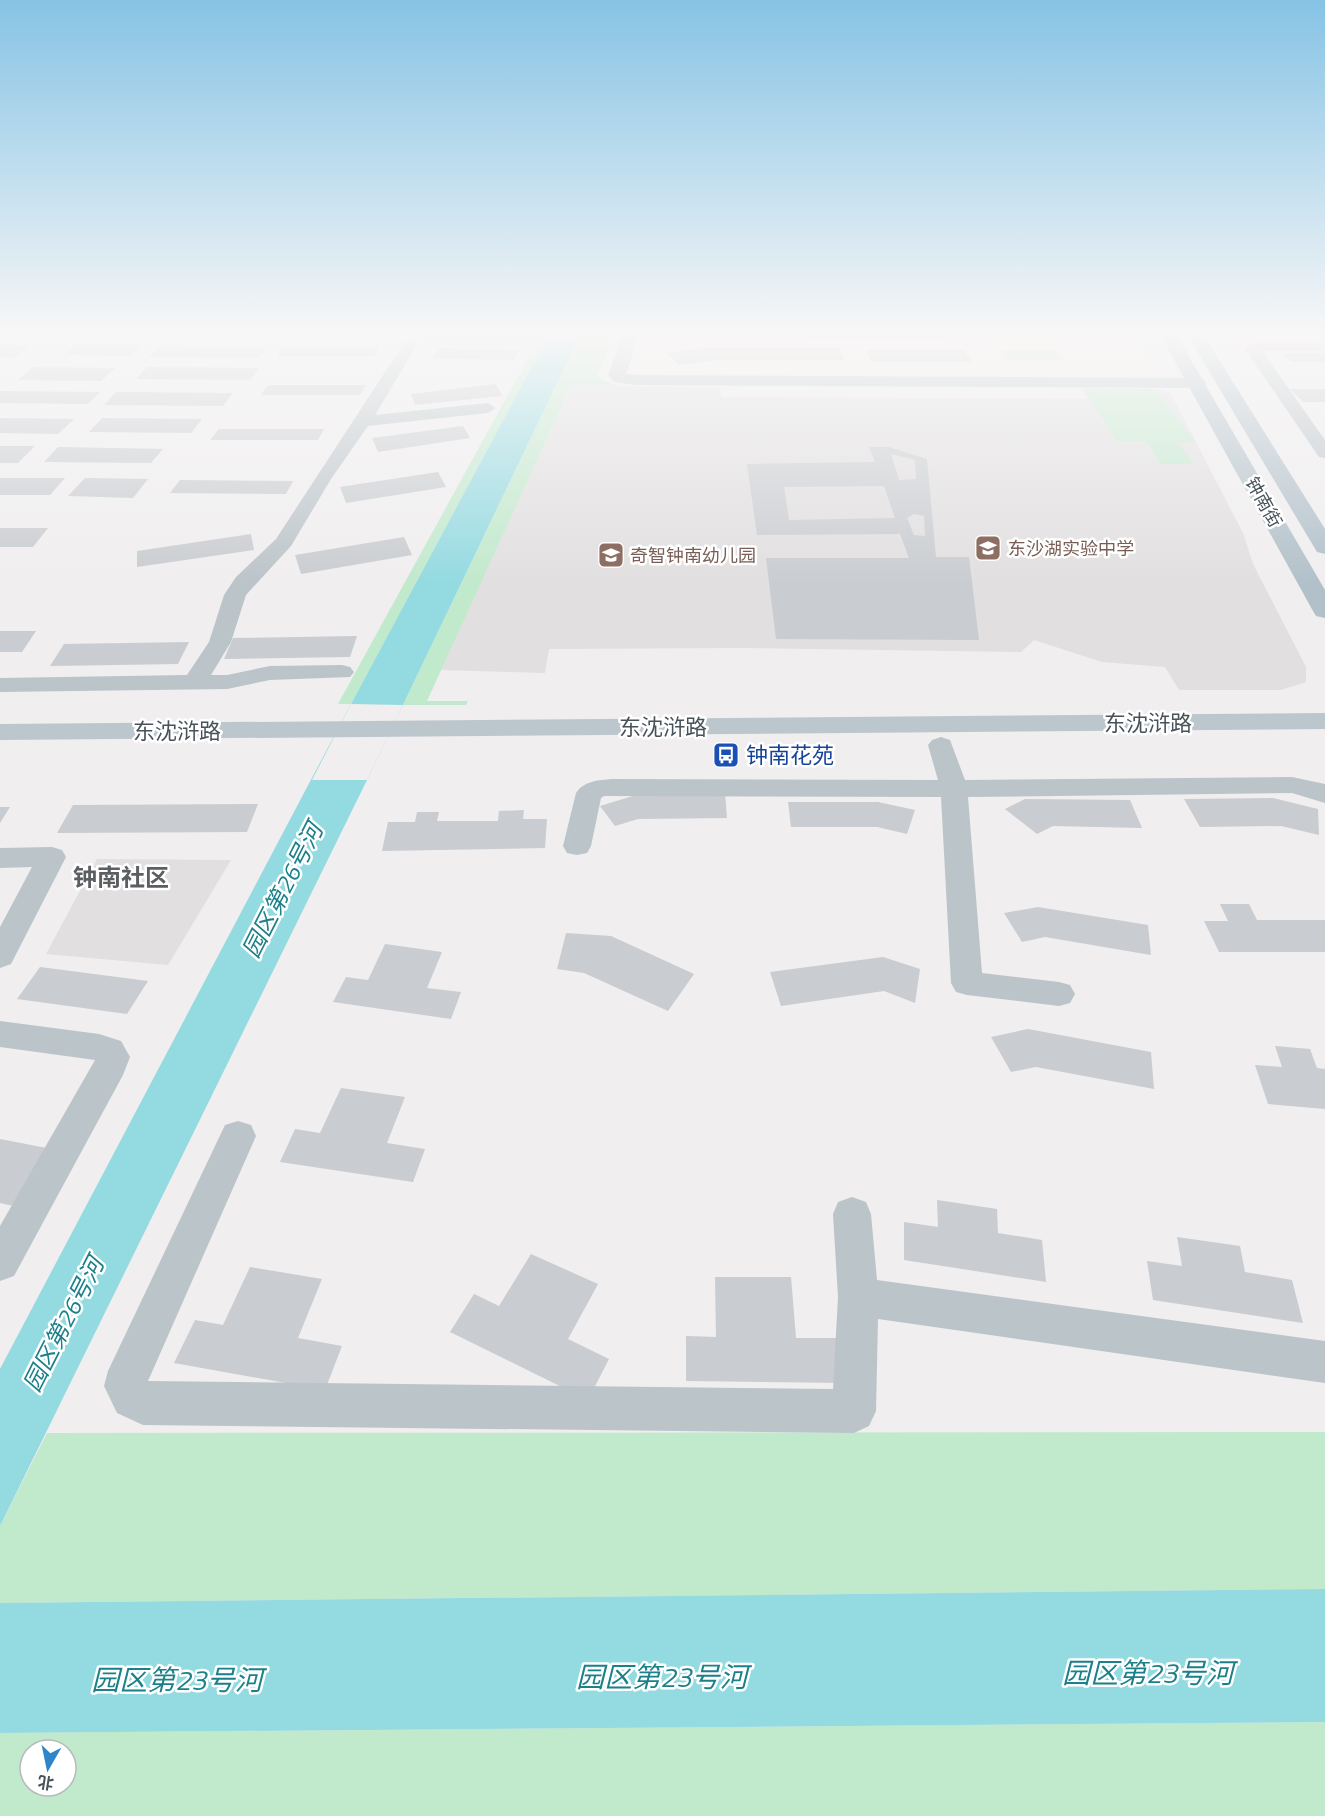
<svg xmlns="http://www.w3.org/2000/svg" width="1325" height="1816" font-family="'Titillium Web','Noto Sans SC',sans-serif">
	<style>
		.commercial { fill: #f9f3e9 }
		.education { fill: #e1dfdf }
		.green { fill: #c1e9cc; fill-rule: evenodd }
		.water { fill: #93dae1 }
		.pier { fill: #f0eeee }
		.building { fill: #c9ccd0; fill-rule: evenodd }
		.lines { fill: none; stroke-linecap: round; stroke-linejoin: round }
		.minor { fill: #bbc4c9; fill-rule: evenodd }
		.tertiary { fill: #bbc4c9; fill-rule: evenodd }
		.secondary { fill: #bcc6cd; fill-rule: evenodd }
		.primary { fill: #b1c0c9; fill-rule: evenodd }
		.labels { text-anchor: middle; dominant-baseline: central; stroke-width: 5; stroke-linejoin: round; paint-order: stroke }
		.far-street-label { font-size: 18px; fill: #485359; stroke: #fff }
		.far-education-label { font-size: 18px; fill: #785e54; stroke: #fff; text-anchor: start }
		.street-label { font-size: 22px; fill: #485359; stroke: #fff }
		.transit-label { font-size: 22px; fill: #164399; stroke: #fff; text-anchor: start }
		.neighbourhood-label { font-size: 24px; font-weight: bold; fill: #5b5f62; stroke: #fff }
		.water-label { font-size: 24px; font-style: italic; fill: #1c808a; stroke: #fff }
		.near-water-label { font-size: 28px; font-style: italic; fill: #1c808a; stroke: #fff }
	</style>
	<rect width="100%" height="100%" fill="#f0eeee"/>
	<path class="commercial" d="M 651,331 L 1128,331 L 1152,374 L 1144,377 L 639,373 L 636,370 Z
		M 1228,331 L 1325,331 L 1325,345 L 1239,345 Z"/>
	<path class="education" d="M 426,331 L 543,331 L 534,347 L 419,345 Z
		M 571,386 L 720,387 L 721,397 L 1087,399 L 1080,388 L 1157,389 L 1168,392 L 1171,394 L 1243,533 L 1253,564 L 1306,667 L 1306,682 L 1281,690 L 1179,690 L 1165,667 L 1102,662 L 1034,640 L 1021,652 L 740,648 L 549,649 L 545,673 L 441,670 Z
		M 97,859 L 231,860 L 168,965 L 46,954 Z"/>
	<path class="green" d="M 543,331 L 551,331 L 351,704 L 338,704 Z
		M 582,331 L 616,331 L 598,375 L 603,381 L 621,386 L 571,386 L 427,701 L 468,701 L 466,705 L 403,705 Z
		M 1041,331 L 1079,331 L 1085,342 L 1046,341 Z
		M 1000,350 L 1059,350 L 1066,360 L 1005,360 Z
		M 1084,390 L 1155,390 L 1195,442 L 1178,442 L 1194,464 L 1161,464 L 1146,441 L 1117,441 Z
		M 1325,1432 L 1325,1589 L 0,1603 L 0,1526 L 47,1433 Z
		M 1325,1722 L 1325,1816 L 0,1816 L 0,1733 ZM 30,1750 L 66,1750 L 66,1786 L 30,1786 Z"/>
	<path class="water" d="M 551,331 L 582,331 L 367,780 L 0,1526 L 0,1369 L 351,704 Z
		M 1325,1589 L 1325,1722 L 0,1733 L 0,1603 Z"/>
	<path class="pier" d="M 351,704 L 403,705 L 367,780 L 312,780 Z"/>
	<path class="building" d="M 245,331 L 286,331 L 284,333 L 245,333 Z
		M 678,331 L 952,331 L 954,334 L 942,334 L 945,340 L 698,338 L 678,333 Z
		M 77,344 L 141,345 L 130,356 L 64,355 Z
		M 0,345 L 29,345 L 14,358 L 0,357 Z
		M 159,346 L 267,347 L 259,358 L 149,357 Z
		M 283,347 L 379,347 L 375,356 L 277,356 Z
		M 439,348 L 518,350 L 514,360 L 433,358 Z
		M 705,348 L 840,348 L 844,360 L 718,360 L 679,365 L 666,353 Z
		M 867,350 L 965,350 L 971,362 L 871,362 Z
		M 1281,353 L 1325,353 L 1325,362 L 1291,362 Z
		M 33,367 L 115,368 L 101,381 L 18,380 Z
		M 147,367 L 259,368 L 250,380 L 136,379 Z
		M 496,384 L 502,396 L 415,405 L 411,394 Z
		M 268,385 L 366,385 L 360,395 L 261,395 Z
		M 1290,389 L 1325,389 L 1325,402 L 1303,402 Z
		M 0,391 L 100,392 L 88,404 L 0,403 Z
		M 116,392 L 233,393 L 223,406 L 104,405 Z
		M 0,418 L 74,419 L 58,434 L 0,433 Z
		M 102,418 L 202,419 L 191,433 L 89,432 Z
		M 463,426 L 470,438 L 378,452 L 372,438 Z
		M 219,429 L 324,429 L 318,440 L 210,440 Z
		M 0,446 L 35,446 L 18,463 L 0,463 Z
		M 58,447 L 163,449 L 151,463 L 44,462 Z
		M 869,447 L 889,447 L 927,459 L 936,557 L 969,557 L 979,640 L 776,639 L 766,558 L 909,558 L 900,534 L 757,535 L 747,464 L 875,462 ZM 891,454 L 915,460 L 916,479 L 899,480 ZM 884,486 L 895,518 L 789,520 L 784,487 ZM 914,514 L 924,516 L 925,536 L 914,535 L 907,518 Z
		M 438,472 L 446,487 L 346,503 L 340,487 Z
		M 0,478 L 65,478 L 50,495 L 0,495 Z
		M 85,478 L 148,479 L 133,498 L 68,496 Z
		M 180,480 L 293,481 L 286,494 L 170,493 Z
		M 0,528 L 48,528 L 33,547 L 0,547 Z
		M 251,534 L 254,550 L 137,567 L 137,551 Z
		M 404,537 L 412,555 L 301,574 L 295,555 Z
		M 0,631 L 36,631 L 22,652 L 0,652 Z
		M 357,636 L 350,657 L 224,659 L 233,638 Z
		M 189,642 L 178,664 L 50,666 L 64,644 Z
		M 725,793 L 727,818 L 638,819 L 615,826 L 600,806 L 636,795 Z
		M 1273,798 L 1318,809 L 1319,835 L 1281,826 L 1200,827 L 1184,799 Z
		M 1025,799 L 1130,800 L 1142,828 L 1053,826 L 1037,834 L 1005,809 Z
		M 788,802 L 878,802 L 915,810 L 907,834 L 877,827 L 791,827 Z
		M 258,804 L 247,832 L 57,833 L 73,805 Z
		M 0,807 L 10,807 L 0,823 Z
		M 524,810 L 523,819 L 547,819 L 545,848 L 382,851 L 388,822 L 415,822 L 417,812 L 439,812 L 437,821 L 498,821 L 499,811 Z
		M 1220,904 L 1249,904 L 1257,920 L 1325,920 L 1325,952 L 1219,952 L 1204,921 L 1228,921 Z
		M 1038,907 L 1148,925 L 1151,955 L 1045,937 L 1022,942 L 1004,913 Z
		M 566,933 L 611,936 L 694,974 L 668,1011 L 584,973 L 557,969 Z
		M 385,944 L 442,952 L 427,988 L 461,992 L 451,1019 L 333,1002 L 346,977 L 368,980 Z
		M 883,957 L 920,969 L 915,1003 L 884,991 L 781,1006 L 770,972 Z
		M 40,967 L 148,981 L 127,1014 L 17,999 Z
		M 1028,1029 L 1151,1052 L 1154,1089 L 1036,1067 L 1011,1072 L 991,1037 Z
		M 1275,1046 L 1310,1049 L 1317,1068 L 1325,1069 L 1325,1109 L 1268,1104 L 1255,1065 L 1282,1067 Z
		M 341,1088 L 405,1097 L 387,1143 L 425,1149 L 413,1182 L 280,1162 L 295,1129 L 320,1133 Z
		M 0,1139 L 57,1150 L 18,1207 L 0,1203 Z
		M 937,1200 L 997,1209 L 998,1233 L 1042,1240 L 1046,1282 L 904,1260 L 904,1222 L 938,1227 Z
		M 1177,1237 L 1240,1246 L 1245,1272 L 1292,1280 L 1303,1323 L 1153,1300 L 1147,1261 L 1182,1266 Z
		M 531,1254 L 598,1284 L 568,1339 L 609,1359 L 588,1400 L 450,1332 L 474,1294 L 499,1306 Z
		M 250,1267 L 322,1279 L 298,1338 L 342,1346 L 325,1390 L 174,1363 L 195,1320 L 223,1325 Z
		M 715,1277 L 791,1277 L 796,1338 L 842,1338 L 847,1383 L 686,1381 L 686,1336 L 716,1337 Z"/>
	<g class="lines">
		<path class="minor" d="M 411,339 L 418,343 L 375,415 L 488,403 L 496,408 L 488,413 L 368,426 L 331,479 L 291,546 L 246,595 L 231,642 L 211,675 L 227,675 L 270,666 L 342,665 L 350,667 L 354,672 L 350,677 L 270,680 L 227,689 L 0,692 L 0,678 L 187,675 L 209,642 L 224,595 L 236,577 L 276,539 L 404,343 Z
			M 1258,343 L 1325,343 L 1325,351 L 1262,351 L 1325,440 L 1325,458 L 1319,457 L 1245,349 L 1248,346 Z
			M 941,737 L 950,740 L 965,780 L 1292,777 L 1325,784 L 1325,803 L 1292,793 L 968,797 L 982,973 L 1059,982 L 1070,985 L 1075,994 L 1070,1003 L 1059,1006 L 967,995 L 956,992 L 951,983 L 941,797 L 604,796 L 601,798 L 591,846 L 587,853 L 577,855 L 567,853 L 563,846 L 576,793 C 584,781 598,780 612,779 L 938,780 L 928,745 L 932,740 Z
			M 52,847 L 62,850 L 66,857 L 11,964 L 0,968 L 0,927 L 32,867 L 0,868 L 0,848 Z
			M 0,1021 L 99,1034 L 121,1041 L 130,1057 L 123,1075 L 14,1276 L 0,1281 L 0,1226 L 95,1060 L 0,1047 Z
			M 238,1121 L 251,1125 L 256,1136 L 148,1381 L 833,1389 L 838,1297 L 833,1214 L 838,1202 L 852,1197 L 866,1202 L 871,1214 L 877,1280 L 1325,1341 L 1325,1383 L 878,1319 L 876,1411 L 869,1426 L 854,1433 L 143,1425 L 117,1413 L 104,1386 L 108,1371 L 225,1125 Z"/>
		<path class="tertiary" d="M 624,331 L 640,331 L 626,374 L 636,375 L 1197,378 L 1203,379 L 1206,383 L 1203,387 L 1197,388 L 636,385 L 614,382 L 608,375 Z"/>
		<path class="secondary" d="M 1325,713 L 1325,729 L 0,740 L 0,724 Z"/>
		<path class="primary" d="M 1158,331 L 1174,331 L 1325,590 L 1325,618 L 1316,616 L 1313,611 Z
			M 1185,331 L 1201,331 L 1325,529 L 1325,554 L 1317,552 L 1314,547 Z"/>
	</g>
	<linearGradient id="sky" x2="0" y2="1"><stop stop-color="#86c3e5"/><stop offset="0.57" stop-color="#f8f7f7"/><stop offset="1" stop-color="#f8f7f7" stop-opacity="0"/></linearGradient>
	<rect width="1325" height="585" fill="url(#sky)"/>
	<defs>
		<symbol id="school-square" viewBox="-11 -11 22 22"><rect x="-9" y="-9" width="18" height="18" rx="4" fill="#8d6e63" stroke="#fff"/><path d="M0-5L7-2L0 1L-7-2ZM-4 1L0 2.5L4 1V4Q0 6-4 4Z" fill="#fff"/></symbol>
		<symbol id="bus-square" viewBox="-11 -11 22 22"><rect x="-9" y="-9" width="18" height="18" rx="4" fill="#1a4fb4" stroke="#fff"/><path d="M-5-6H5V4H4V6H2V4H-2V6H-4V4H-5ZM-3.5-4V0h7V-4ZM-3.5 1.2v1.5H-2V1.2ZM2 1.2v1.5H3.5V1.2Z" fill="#fff"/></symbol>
	</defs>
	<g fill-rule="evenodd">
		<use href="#school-square" x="973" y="533" width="30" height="30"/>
		<use href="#school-square" x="596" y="540" width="30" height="30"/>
		<use href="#bus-square" x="711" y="740" width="30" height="30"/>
	</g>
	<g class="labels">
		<g class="far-street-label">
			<text transform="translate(1264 502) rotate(61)">钟南街</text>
		</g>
		<g class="far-education-label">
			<text x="1008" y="548">东沙湖实验中学</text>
			<text x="630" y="555">奇智钟南幼儿园</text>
		</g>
		<g class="street-label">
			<text x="1148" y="723">东沈浒路</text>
			<text x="663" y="727">东沈浒路</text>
			<text x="177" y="731">东沈浒路</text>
		</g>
		<g class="transit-label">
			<text x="746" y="755">钟南花苑</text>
		</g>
		<g class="neighbourhood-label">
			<text x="121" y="877">钟南社区</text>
		</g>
		<g class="water-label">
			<text transform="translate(282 890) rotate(-63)">园区第26号河</text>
			<text transform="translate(63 1324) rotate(-63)">园区第26号河</text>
		</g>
		<g class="near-water-label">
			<text x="1148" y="1672">园区第23号河</text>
			<text x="662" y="1676">园区第23号河</text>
			<text x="177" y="1679">园区第23号河</text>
		</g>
	</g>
	<g transform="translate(48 1768) rotate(189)"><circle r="28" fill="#ffffff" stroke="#b6babd" stroke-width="1.5"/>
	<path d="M0-4.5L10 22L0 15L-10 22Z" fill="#2e85ca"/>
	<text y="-9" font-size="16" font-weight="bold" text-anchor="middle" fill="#485359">北</text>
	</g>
</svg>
